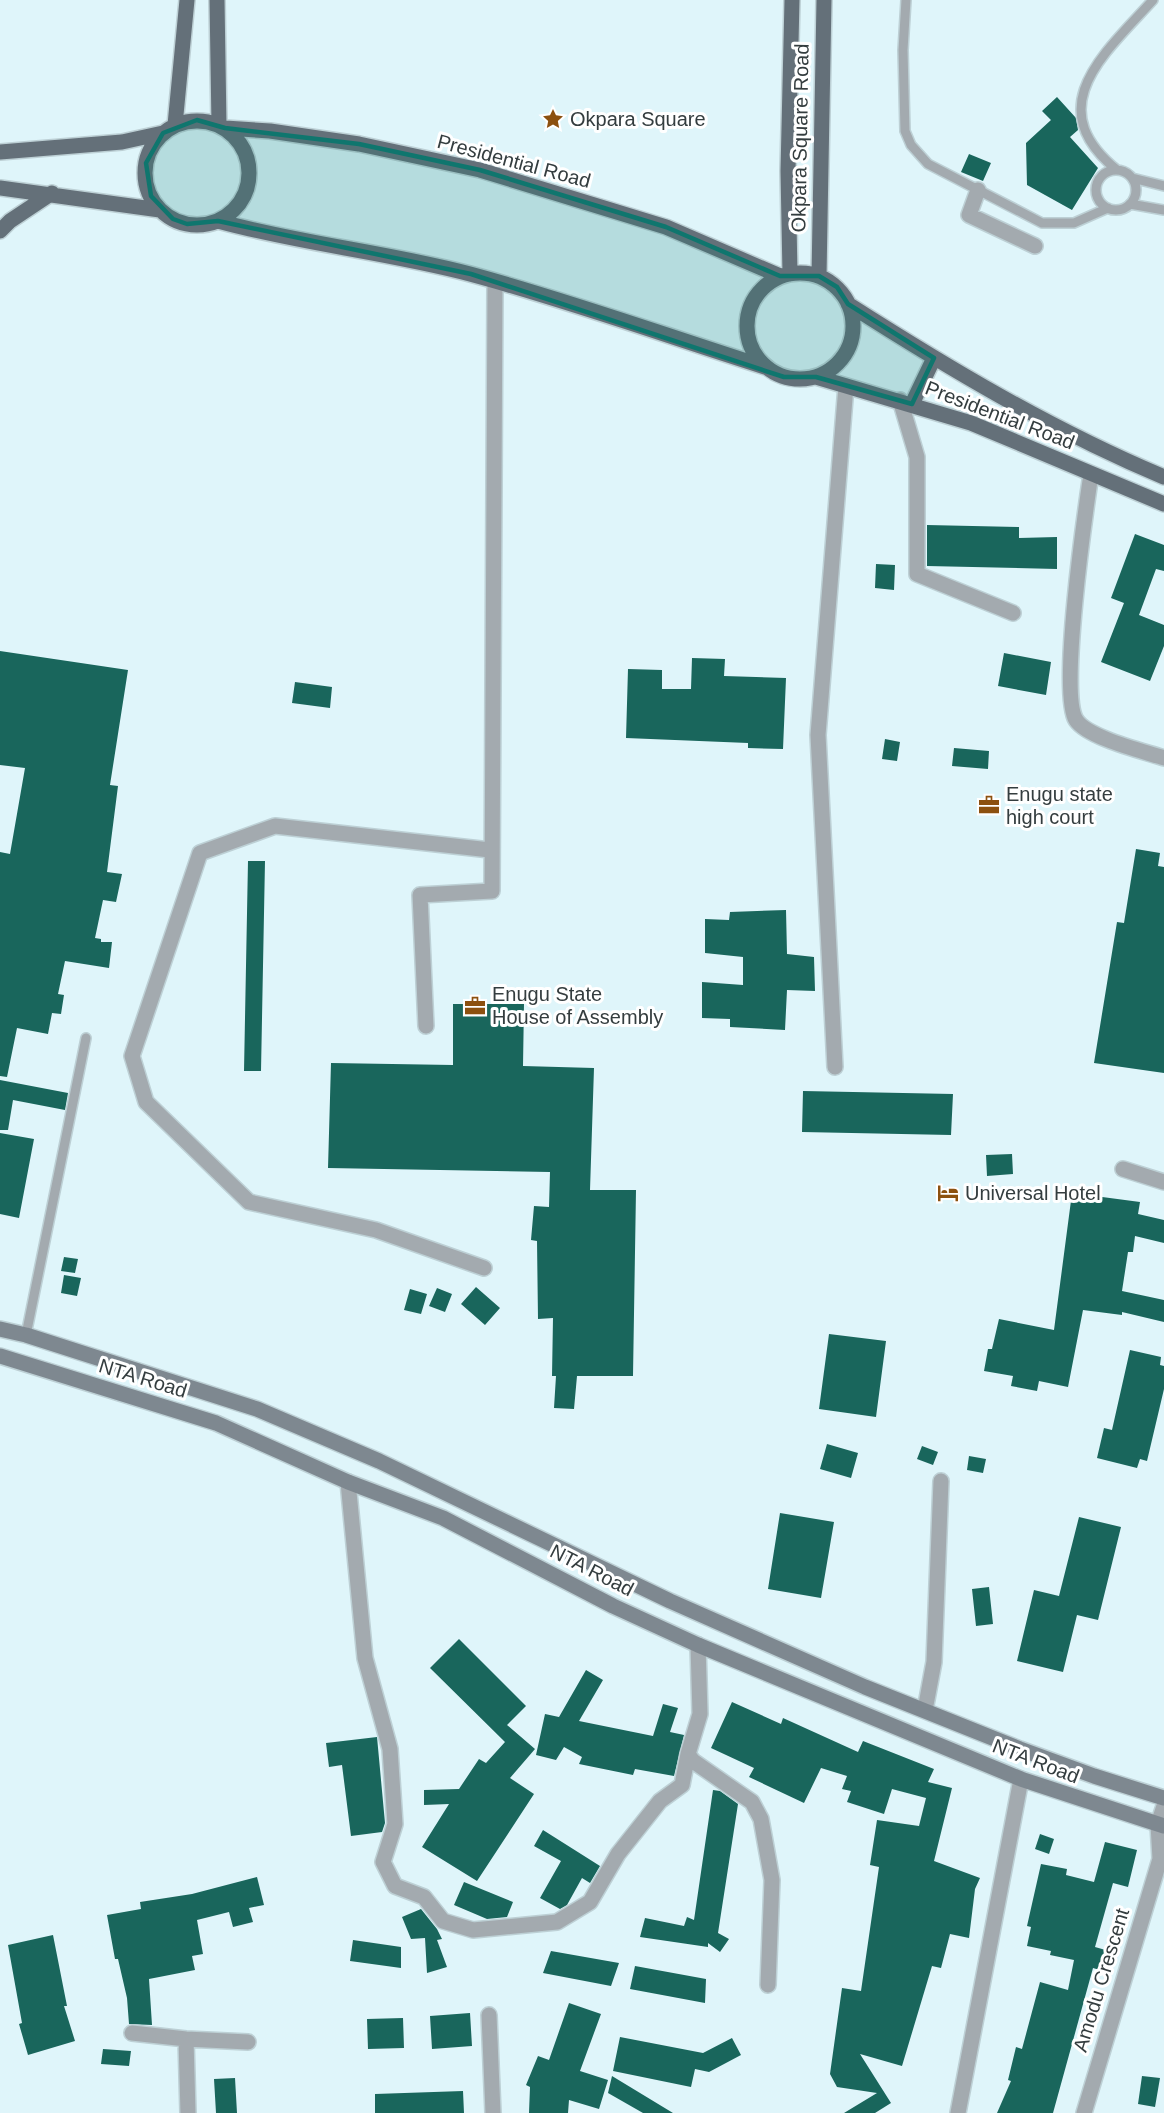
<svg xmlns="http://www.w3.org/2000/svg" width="1164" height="2113" font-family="Helvetica,sans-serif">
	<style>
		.building { fill: #19665c }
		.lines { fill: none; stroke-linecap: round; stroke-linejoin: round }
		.lane-casing { stroke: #bdd0d5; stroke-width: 12 }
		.street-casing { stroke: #bdd0d5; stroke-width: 18 }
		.secondary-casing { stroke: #bdd0d5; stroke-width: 18 }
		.primary-casing { stroke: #bdd0d5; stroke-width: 18 }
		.lane { stroke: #a3aaaf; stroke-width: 9 }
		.street { stroke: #a3aaaf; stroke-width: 15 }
		.secondary { stroke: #7e8890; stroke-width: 15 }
		.primary { stroke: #647079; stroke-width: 15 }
		.marked { fill: #0f766e; fill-opacity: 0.2; stroke: #0f766e; stroke-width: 4.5; stroke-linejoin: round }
		.labels { text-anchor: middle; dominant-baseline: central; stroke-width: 6; stroke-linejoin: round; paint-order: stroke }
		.poi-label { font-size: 20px; fill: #343d3f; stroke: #fff; text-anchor: start }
		.street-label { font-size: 20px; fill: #343d3f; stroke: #fff }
	</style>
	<rect width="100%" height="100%" fill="#dff5fa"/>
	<path class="building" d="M 1057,97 L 1076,118 L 1078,130 L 1070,137 L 1098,168 L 1072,210 L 1027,185 L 1026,143 L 1051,120 L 1042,111 Z
		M 969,154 L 991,163 L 983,181 L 961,172 Z
		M 927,525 L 1019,527 L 1019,538 L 1057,537 L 1057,569 L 927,566 Z
		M 1135,534 L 1164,545 L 1164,571 L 1156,569 L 1139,615 L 1164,625 L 1164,646 L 1150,681 L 1101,662 L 1124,603 L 1111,598 Z
		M 876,564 L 895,565 L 894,590 L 875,588 Z
		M 0,651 L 128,670 L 110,785 L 118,786 L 107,872 L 122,874 L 116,902 L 103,900 L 95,938 L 101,939 L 101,942 L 112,942 L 109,968 L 65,961 L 58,994 L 64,995 L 61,1014 L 52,1013 L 48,1034 L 17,1028 L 7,1077 L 0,1076 L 0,852 L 10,854 L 25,768 L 0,765 Z
		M 1004,653 L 1051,662 L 1046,695 L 998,686 Z
		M 692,658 L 725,659 L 724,676 L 786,678 L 783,749 L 748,748 L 748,743 L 626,738 L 628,669 L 662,670 L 662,689 L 691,689 Z
		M 295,682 L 332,687 L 330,708 L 292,703 Z
		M 885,739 L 900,742 L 897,761 L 882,759 Z
		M 954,748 L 989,751 L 988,769 L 952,766 Z
		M 1136,849 L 1160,853 L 1158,866 L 1164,867 L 1164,1073 L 1094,1063 L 1117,922 L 1124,923 Z
		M 248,861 L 265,861 L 261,1071 L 244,1071 Z
		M 786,910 L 787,954 L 814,957 L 815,991 L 787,990 L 785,1030 L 730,1027 L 730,1019 L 702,1018 L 702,982 L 743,985 L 743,957 L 705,953 L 705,919 L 729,920 L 730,912 Z
		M 453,1004 L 524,1004 L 523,1066 L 594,1068 L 590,1190 L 636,1190 L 633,1376 L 577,1376 L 574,1409 L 554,1408 L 556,1376 L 552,1376 L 553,1318 L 538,1319 L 537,1241 L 531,1240 L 534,1206 L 549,1207 L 550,1172 L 328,1168 L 331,1063 L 453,1065 Z
		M 0,1080 L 68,1093 L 65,1110 L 13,1100 L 8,1130 L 0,1130 Z
		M 803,1091 L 953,1094 L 951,1135 L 802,1132 Z
		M 0,1133 L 34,1139 L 19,1218 L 0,1214 Z
		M 1012,1154 L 1013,1174 L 987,1176 L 986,1155 Z
		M 1072,1193 L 1140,1202 L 1138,1214 L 1164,1220 L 1164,1243 L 1135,1236 L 1133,1252 L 1128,1252 L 1122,1291 L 1164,1300 L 1164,1322 L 1122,1312 L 1122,1315 L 1083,1310 L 1068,1387 L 1039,1381 L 1037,1391 L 1011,1386 L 1013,1376 L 984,1371 L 988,1349 L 992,1349 L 999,1319 L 1054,1330 Z
		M 64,1257 L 78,1259 L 75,1273 L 61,1271 Z
		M 64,1275 L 81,1278 L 77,1296 L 61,1293 Z
		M 476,1287 L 500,1308 L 485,1325 L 461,1304 Z
		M 437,1288 L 452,1294 L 445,1312 L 429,1306 Z
		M 410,1289 L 427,1294 L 421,1314 L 404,1310 Z
		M 829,1334 L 886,1341 L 876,1417 L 819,1409 Z
		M 1130,1350 L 1161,1357 L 1160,1365 L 1164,1366 L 1164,1389 L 1147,1461 L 1140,1459 L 1137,1468 L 1097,1458 L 1104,1428 L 1112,1430 Z
		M 827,1444 L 858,1453 L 851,1478 L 820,1469 Z
		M 922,1446 L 938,1452 L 933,1465 L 917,1459 Z
		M 969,1456 L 986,1459 L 983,1473 L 967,1470 Z
		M 780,1513 L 834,1522 L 821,1598 L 768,1589 Z
		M 1079,1517 L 1121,1527 L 1098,1620 L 1077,1615 L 1063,1672 L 1017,1661 L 1034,1590 L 1059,1596 Z
		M 989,1587 L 993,1624 L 976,1626 L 972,1589 Z
		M 459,1639 L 526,1706 L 507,1725 L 535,1749 L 510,1778 L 534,1794 L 477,1881 L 422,1847 L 449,1804 L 424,1805 L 424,1790 L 459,1789 L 479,1759 L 486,1763 L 505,1742 L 430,1668 Z
		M 586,1670 L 603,1680 L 579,1721 L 653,1736 L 663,1704 L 678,1708 L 670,1732 L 684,1735 L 674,1776 L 635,1769 L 633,1775 L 579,1764 L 582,1757 L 564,1747 L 556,1760 L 536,1755 L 545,1714 L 559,1717 Z
		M 732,1702 L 781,1724 L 783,1718 L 858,1752 L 863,1741 L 934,1769 L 928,1782 L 952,1788 L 934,1861 L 980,1878 L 975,1889 L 969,1938 L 950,1934 L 941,1968 L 932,1966 L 902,2066 L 860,2054 L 891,2103 L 875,2113 L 844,2113 L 877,2093 L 837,2087 L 830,2074 L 842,1988 L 861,1991 L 879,1867 L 870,1865 L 877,1820 L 919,1826 L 926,1798 L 892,1789 L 884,1814 L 847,1802 L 851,1791 L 842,1789 L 847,1776 L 821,1768 L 804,1803 L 749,1777 L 754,1768 L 711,1748 Z
		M 377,1737 L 385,1823 L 382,1832 L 351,1836 L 342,1765 L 329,1767 L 326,1743 Z
		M 713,1790 L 720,1791 L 738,1804 L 718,1933 L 729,1939 L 720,1952 L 708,1943 L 708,1947 L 640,1937 L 645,1918 L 684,1926 L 687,1917 L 694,1920 Z
		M 543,1830 L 600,1866 L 590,1883 L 582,1878 L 567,1905 L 560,1909 L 540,1898 L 561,1861 L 534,1846 Z
		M 1040,1834 L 1054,1839 L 1049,1854 L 1035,1849 Z
		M 1105,1842 L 1137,1850 L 1128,1887 L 1113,1883 L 1095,1947 L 1109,1951 L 1103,1971 L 1093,1968 L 1053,2113 L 997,2113 L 1011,2081 L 1008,2080 L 1016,2047 L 1022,2049 L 1040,1982 L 1068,1990 L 1074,1960 L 1050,1955 L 1051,1951 L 1027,1946 L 1031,1927 L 1027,1926 L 1041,1864 L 1067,1869 L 1066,1875 L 1094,1882 Z
		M 257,1877 L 264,1905 L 249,1908 L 253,1922 L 233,1927 L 229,1912 L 197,1920 L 203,1954 L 192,1956 L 195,1970 L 149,1979 L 152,2025 L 129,2024 L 127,1998 L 118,1959 L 115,1959 L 107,1915 L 141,1909 L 140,1902 L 192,1894 Z
		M 464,1882 L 513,1902 L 507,1917 L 487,1919 L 454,1905 Z
		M 421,1909 L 437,1929 L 442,1939 L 437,1940 L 447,1967 L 427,1973 L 425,1938 L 411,1939 L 402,1917 Z
		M 53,1935 L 67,2006 L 64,2006 L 75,2041 L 28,2055 L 19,2024 L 22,2023 L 8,1945 Z
		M 353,1940 L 401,1947 L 401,1968 L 350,1961 Z
		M 551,1951 L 619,1963 L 611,1986 L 543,1973 Z
		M 635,1966 L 706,1979 L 705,2003 L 630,1989 Z
		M 569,2003 L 601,2014 L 580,2071 L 608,2080 L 599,2109 L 569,2100 L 568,2113 L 529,2113 L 530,2087 L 526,2085 L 538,2056 L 549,2060 Z
		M 470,2013 L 472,2046 L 432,2049 L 430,2016 Z
		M 403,2018 L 404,2048 L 368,2049 L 367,2019 Z
		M 620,2037 L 703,2053 L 732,2038 L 741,2055 L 709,2072 L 695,2069 L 691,2087 L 613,2071 Z
		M 103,2049 L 131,2051 L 129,2066 L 101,2064 Z
		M 612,2076 L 673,2113 L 643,2113 L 608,2093 Z
		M 1142,2076 L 1160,2078 L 1155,2107 L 1138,2104 Z
		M 235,2078 L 237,2113 L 216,2113 L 214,2079 Z
		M 463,2091 L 464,2113 L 375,2113 L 375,2094 Z"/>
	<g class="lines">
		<defs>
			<path id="lane" d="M 906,0 L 903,50 L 905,131 L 911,145 L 928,164 L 1042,223 L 1074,223 L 1108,208
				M1096 190a20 20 0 1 1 40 0a20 20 0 1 1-40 0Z
				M 1117,170 C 1039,107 1105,53 1153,0
				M 1132,178 L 1164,186
				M 1130,204 L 1164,210
				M 26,1335 L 86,1038"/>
			<path id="street" d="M 978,190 L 969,215 L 1035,246
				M 900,400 L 917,457 L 917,574 L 1013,613
				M 1091,474 C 1085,514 1059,693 1076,720 C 1088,738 1143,751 1164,758
				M 426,1026 L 420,895 L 492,891 L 495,282
				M 835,1067 L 818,735 L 846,386
				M 1123,1169 L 1164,1182
				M 484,1268 L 376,1230 L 249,1202 L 146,1102 L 132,1056 L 200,853 L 275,826 L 490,850
				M 348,1482 L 365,1658 L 390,1749 L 395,1824 L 383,1862 L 395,1886 L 424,1897 L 443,1921 L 473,1930 L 557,1922 L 590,1902 L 618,1854 L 660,1801 L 682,1785 L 688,1754
				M 698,1645 L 700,1714 L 688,1754 L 693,1761 L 752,1802 L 761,1819 L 772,1880 L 768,1985
				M 925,1710 L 934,1662 L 941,1481
				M 489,2015 L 493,2113
				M 132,2033 L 186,2039 L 248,2042
				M 186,2039 L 188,2113
				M 958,2113 L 1021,1779
				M 1084,2113 L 1160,1859 L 1158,1824 L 1164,1806"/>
			<path id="secondary" d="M 0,1329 L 26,1335 L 257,1409 L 379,1461 L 670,1601 L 865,1687 L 1020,1749 L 1094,1776 L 1164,1798
				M 0,1356 L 216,1423 L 348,1482 L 443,1518 L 613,1606 L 698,1645 L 1021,1779 L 1164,1826"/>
			<path id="primary" d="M 217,0 L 219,125
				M145 173a52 52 0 1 1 104 0a52 52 0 1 1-104 0Z
				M 175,125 L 187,0
				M 225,128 L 270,131 L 359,144 L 480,170 L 666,227 L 780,276
				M 0,152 L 122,142 L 163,133
				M 0,188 L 160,210
				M 218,221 C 301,244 387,252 470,274 C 570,301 667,336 765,367
				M 0,231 L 10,221 L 52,193
				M747 326a53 53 0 1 1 106 0a53 53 0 1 1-106 0Z
				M 790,274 L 788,171 L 792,0
				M 819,276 L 824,0
				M 848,304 C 950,369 1052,430 1164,477
				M 816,377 L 971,423 L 1164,504
				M 912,404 L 934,358"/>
		</defs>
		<use href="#lane" class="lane-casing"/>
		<use href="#street" class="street-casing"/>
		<use href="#secondary" class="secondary-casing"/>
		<use href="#primary" class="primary-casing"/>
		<use href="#lane" class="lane"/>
		<use href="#street" class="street"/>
		<use href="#secondary" class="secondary"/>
		<use href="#primary" class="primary"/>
	</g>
	<path class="marked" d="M 197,120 L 225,128 L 359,144 L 480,170 L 666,227 L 780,276 L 819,276 L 837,287 L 848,304 L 934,358 L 912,404 L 816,377 L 784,377 L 471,274 L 218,221 L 187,224 L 173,219 L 151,196 L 146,163 L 163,133 Z"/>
	<defs>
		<symbol id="sight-bare" viewBox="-9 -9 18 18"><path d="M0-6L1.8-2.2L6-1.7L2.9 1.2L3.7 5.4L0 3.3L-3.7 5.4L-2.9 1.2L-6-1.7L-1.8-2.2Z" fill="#8c500f" stroke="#fff" stroke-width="2.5" paint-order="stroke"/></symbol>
		<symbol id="office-bare" viewBox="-9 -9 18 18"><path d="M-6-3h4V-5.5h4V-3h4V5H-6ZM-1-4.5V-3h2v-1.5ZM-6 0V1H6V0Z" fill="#8c500f" stroke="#fff" stroke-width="2.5" paint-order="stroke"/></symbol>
		<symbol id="hotel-bare" viewBox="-9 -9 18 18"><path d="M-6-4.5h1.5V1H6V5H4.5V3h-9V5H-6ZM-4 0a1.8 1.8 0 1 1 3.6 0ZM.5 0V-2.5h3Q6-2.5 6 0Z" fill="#8c500f" stroke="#fff" stroke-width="2.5" paint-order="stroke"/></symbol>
	</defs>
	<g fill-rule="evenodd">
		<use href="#sight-bare" x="538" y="104" width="30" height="30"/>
		<use href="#office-bare" x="974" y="790" width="30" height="30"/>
		<use href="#office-bare" x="460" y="991" width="30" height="30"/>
		<use href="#hotel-bare" x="933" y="1178" width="30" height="30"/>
	</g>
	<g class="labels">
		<g class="poi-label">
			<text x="570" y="119">Okpara Square</text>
			<text x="1006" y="794">Enugu state<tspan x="1006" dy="23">high court</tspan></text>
			<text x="492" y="994">Enugu State<tspan x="492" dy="23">House of Assembly</tspan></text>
			<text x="965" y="1193">Universal Hotel</text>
		</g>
		<g class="street-label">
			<text transform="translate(800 138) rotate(-89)">Okpara Square Road</text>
			<text transform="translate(514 161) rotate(15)">Presidential Road</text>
			<text transform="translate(1000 415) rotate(21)">Presidential Road</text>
			<text transform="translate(143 1378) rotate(17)">NTA Road</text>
			<text transform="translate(592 1570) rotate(27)">NTA Road</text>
			<text transform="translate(1036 1761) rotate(21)">NTA Road</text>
			<text transform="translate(1101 1980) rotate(-73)">Amodu Crescent</text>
		</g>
	</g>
</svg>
